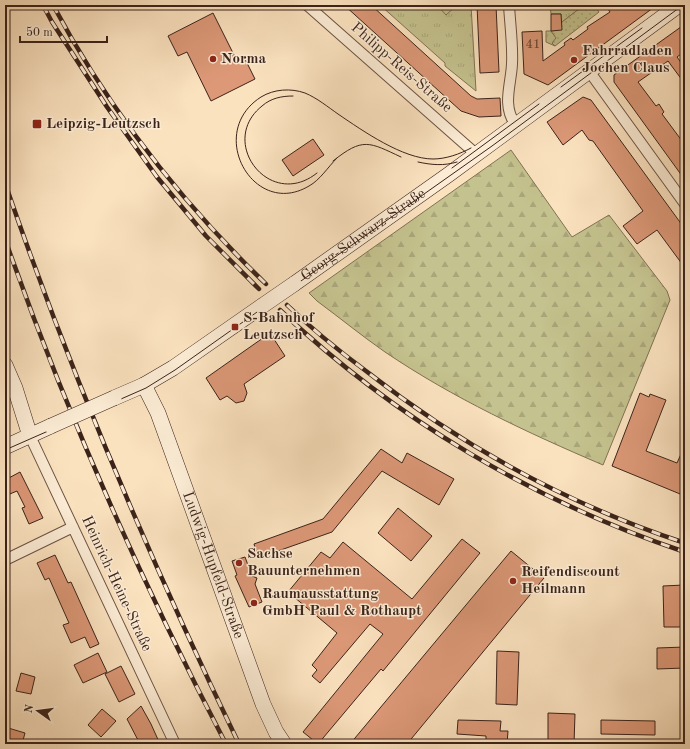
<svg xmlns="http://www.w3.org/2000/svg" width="690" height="749" font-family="'Old Standard TT',serif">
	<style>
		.grass { fill: url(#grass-tufts); stroke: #807254 }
		.forest { fill: url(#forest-firs); stroke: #807254 }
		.park { fill: #c4c28e; stroke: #807254 }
		.garden { fill: url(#garden-dots); stroke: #807254 }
		.building { fill: #dc9877; stroke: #3b231a }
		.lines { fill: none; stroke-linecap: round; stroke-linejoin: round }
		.street-casing { stroke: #6b5343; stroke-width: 12 }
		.secondary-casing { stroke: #3b231a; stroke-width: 16 }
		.street { stroke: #fcecd5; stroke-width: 10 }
		.secondary { stroke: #fcecd5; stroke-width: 15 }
		.tram { stroke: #3b231a; stroke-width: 1 }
		.rail-casing { stroke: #3b231a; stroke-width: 4.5 }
		.rail { stroke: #fcecd5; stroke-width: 3; stroke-dasharray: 9; stroke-linecap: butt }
		.secondary-bridge-casing { stroke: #3b231a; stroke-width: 16; stroke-linecap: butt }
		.secondary-bridge { stroke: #fcecd5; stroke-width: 15 }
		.poi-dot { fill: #8f2418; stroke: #fcecd5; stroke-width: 1.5 }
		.labels { text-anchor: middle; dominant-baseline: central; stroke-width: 3; stroke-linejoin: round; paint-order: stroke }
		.number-label { font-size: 13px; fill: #634031 }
		.poi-label { font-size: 15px; font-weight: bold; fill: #3b231a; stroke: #fcecd5; text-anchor: start }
		.street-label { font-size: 15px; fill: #3b231a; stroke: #fcecd5 }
	</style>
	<defs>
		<pattern id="grass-tufts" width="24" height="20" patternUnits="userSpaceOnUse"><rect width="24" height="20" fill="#c4c28e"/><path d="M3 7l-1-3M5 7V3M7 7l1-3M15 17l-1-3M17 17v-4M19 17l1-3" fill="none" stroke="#a9a67a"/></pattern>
		<pattern id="forest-firs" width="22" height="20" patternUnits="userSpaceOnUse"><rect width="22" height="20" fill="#c4c28e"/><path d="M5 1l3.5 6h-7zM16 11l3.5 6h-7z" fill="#a9a67a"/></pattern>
		<pattern id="garden-dots" width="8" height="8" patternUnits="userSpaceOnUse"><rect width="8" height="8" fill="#c4c28e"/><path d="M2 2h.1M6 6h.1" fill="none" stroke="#a9a67a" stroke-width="1.8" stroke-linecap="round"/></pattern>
	</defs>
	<rect width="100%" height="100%" fill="#fbe2bf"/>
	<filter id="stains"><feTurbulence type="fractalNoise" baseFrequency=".005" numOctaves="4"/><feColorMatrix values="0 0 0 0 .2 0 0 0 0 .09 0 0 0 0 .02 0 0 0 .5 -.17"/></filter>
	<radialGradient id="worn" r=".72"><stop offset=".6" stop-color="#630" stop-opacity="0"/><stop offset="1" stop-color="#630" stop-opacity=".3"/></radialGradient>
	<path class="grass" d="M 380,5 L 471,5 L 476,91 L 445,66 L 445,63 Z
		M 550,5 L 584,5 L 561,23 L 561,14 L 551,14 Z
		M 546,31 L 551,31 L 557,38 L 553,43 L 555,46 L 546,42 Z"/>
	<path class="forest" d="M 511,150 L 572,237 L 609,215 L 667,291 L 670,300 L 603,465 C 528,433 453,398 385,352 C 362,336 340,318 317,301 L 309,293 Z"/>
	<path class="park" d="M 437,5 L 457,5 L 446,15 Z"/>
	<path class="garden" d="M 584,5 L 594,5 L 599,12 L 555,46 L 552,43 L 556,38 L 551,31 L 559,30 L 562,22 Z"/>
	<path class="building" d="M 344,5 L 371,5 L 471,96 L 477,99 L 500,98 L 501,116 L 479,117 L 461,111 Z
		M 477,5 L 496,5 L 499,72 L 480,73 Z
		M 615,5 L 657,5 L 548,85 L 524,74 L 522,32 L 542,31 L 543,61 L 565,45 L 564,43 L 571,38 L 573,40 L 588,29 L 587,27 L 610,12 L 608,9 Z
		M 213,13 L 237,61 L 244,57 L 255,79 L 211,101 L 187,52 L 178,56 L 168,36 Z
		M 551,14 L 561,14 L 562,30 L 551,31 Z
		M 685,24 L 685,51 L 677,57 L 685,68 L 685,84 L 668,61 L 638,82 L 656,106 L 659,104 L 664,112 L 662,114 L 685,145 L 685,180 L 614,82 L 614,75 Z
		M 583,97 L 591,100 L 685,229 L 685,268 L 657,230 L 637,244 L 623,226 L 643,211 L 593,141 L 589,140 L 582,130 L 563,145 L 547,122 Z
		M 313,139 L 324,155 L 293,176 L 282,160 Z
		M 270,333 L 285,356 L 244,384 L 247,393 L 244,401 L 236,403 L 227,396 L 220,400 L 206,378 Z
		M 640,393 L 649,397 L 650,394 L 666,400 L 646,451 L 677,463 L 685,445 L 685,496 L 612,466 Z
		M 381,449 L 402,463 L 407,453 L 454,479 L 439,505 L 382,471 L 332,532 L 258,558 L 254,544 L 323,519 Z
		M 20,472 L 43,518 L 29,524 L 22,508 L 25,507 L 17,491 L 5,496 L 5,480 Z
		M 398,508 L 432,536 L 411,561 L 378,533 Z
		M 462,539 L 480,553 L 383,671 L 381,669 L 318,744 L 303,732 L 383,634 L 370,624 L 320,683 L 312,676 L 317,670 L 312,665 L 337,633 L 288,592 L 321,552 L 330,558 L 343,542 L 412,599 Z
		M 511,551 L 544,578 L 407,744 L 350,744 Z
		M 55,555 L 68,583 L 71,582 L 99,644 L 90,648 L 85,637 L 71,643 L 63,625 L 69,623 L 49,578 L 45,580 L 37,563 Z
		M 245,557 L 252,576 L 257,578 L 255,584 L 262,602 L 249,607 L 235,576 L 237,575 L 232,561 Z
		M 684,585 L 685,627 L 664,627 L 663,586 Z
		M 685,647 L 685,668 L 657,669 L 657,648 Z
		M 497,651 L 519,652 L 517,705 L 496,704 Z
		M 98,653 L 107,672 L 83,683 L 74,665 Z
		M 121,666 L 135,694 L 119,702 L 105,674 Z
		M 21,673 L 35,677 L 31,694 L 16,691 Z
		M 141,706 L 151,724 L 160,744 L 140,744 L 127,719 Z
		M 102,709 L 116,721 L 101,737 L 88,725 Z
		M 548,713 L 575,714 L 574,744 L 548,744 Z
		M 458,720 L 501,721 L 500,731 L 508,731 L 507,744 L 486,744 L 486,736 L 457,734 Z
		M 601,720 L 655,721 L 655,735 L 601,734 Z
		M 5,727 L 25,733 L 22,744 L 5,744 Z"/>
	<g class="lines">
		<defs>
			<path id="street" d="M 307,5 L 476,154
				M 509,5 C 510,24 513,45 512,64 C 511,85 502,105 515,124
				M 589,71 L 685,204
				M 30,436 L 175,744
				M 5,560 L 73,527"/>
			<g id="secondary">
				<path id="s1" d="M 294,284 L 448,175 L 679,5"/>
				<path d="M 5,365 L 15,388 L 30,436"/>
				<path id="s2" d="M 144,385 L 158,413 L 263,704 L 276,732 L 284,744"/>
				<path d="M 114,398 L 144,385 L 173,368 L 262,306"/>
				<path d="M 5,447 L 51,426"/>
			</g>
		</defs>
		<use href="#street" class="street-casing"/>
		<use href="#secondary" class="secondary-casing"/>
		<use href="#street" class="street"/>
		<use href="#secondary" class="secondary"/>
		<path class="tram" d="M 561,87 L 642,28
			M 293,96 C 282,96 271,98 262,106 C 217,142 270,211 317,173
			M 337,158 C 328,167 320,180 309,186 C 254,219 205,133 261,97 C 274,89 291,88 305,93 C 317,98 328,107 338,114 C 363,131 403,159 433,159 C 446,159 460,154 471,148
			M 333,161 C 363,137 369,142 401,157
			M 418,162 C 432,165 444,166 457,162
			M 452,168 L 539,104
			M 5,450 L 146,388 L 175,370 L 492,146 L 683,5"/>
		<defs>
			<path id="rail" d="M 43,5 L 52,22 L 107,107 L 157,177 L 206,236 L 259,289
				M 53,5 C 108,108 182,203 266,284
				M 5,183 C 71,375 151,562 239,744
				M 5,239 C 66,413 141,581 226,744
				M 287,305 C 312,329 339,351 366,371 C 462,446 569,505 685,543
				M 280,310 C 395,419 535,502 685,552"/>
		</defs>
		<use href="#rail" class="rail-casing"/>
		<use href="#rail" class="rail"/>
		<defs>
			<path id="secondary-bridge" d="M 262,306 L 294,284
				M 51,426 L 114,398"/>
		</defs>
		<use href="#secondary-bridge" class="secondary-bridge-casing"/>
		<use href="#secondary-bridge" class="secondary-bridge"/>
	</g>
	<g class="poi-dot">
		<circle cx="213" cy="59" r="4"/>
		<circle cx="574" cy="60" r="4"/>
		<rect x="32" y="119" width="10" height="10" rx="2"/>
		<rect x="231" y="323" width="8" height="8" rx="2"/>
		<circle cx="239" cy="563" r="4"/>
		<circle cx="513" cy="581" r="4"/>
		<circle cx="254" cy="603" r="4"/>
	</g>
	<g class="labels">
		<g class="number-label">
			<text x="533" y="44">41</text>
		</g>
		<g class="poi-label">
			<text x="582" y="51">Fahrradladen<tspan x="582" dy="17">Jochen Claus</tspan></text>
			<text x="221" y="59">Norma</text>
			<text x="46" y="124">Leipzig-Leutzsch</text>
			<text x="243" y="318">S-Bahnhof<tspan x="243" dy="17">Leutzsch</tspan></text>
			<text x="247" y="554">Sachse<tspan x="247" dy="17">Bauunternehmen</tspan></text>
			<text x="521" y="572">Reifendiscount<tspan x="521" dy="17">Heilmann</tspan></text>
			<text x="262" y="594">Raumausstattung<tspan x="262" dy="17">GmbH Paul &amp; Rothaupt</tspan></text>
		</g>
		<g class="street-label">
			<text transform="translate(401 68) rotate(41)">Philipp-Reis-Straße</text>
			<text stroke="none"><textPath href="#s1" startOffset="85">Georg-Schwarz-Straße</textPath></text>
			<text stroke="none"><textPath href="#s2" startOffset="193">Ludwig-Hupfeld-Straße</textPath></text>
			<text transform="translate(116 584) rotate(65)">Heinrich-Heine-Straße</text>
		</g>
	</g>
	<rect width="690" height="749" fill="none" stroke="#fbe2bf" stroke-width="20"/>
	<rect x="6" y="6" width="678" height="737" fill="none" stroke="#3b231a" stroke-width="2"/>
	<rect x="10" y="10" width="670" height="729" fill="none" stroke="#3b231a"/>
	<g transform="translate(38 711) rotate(284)" stroke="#fcecd5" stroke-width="3" paint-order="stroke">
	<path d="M0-3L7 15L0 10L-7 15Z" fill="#3b231a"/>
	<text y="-6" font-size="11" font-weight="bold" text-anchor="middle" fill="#3b231a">N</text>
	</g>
	<path d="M20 36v6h87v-6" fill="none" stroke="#3b231a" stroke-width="2"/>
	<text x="26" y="36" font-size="12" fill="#3b231a" stroke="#fcecd5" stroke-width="3" paint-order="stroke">50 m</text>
	<rect width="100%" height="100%" filter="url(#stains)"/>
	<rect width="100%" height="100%" fill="url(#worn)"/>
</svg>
